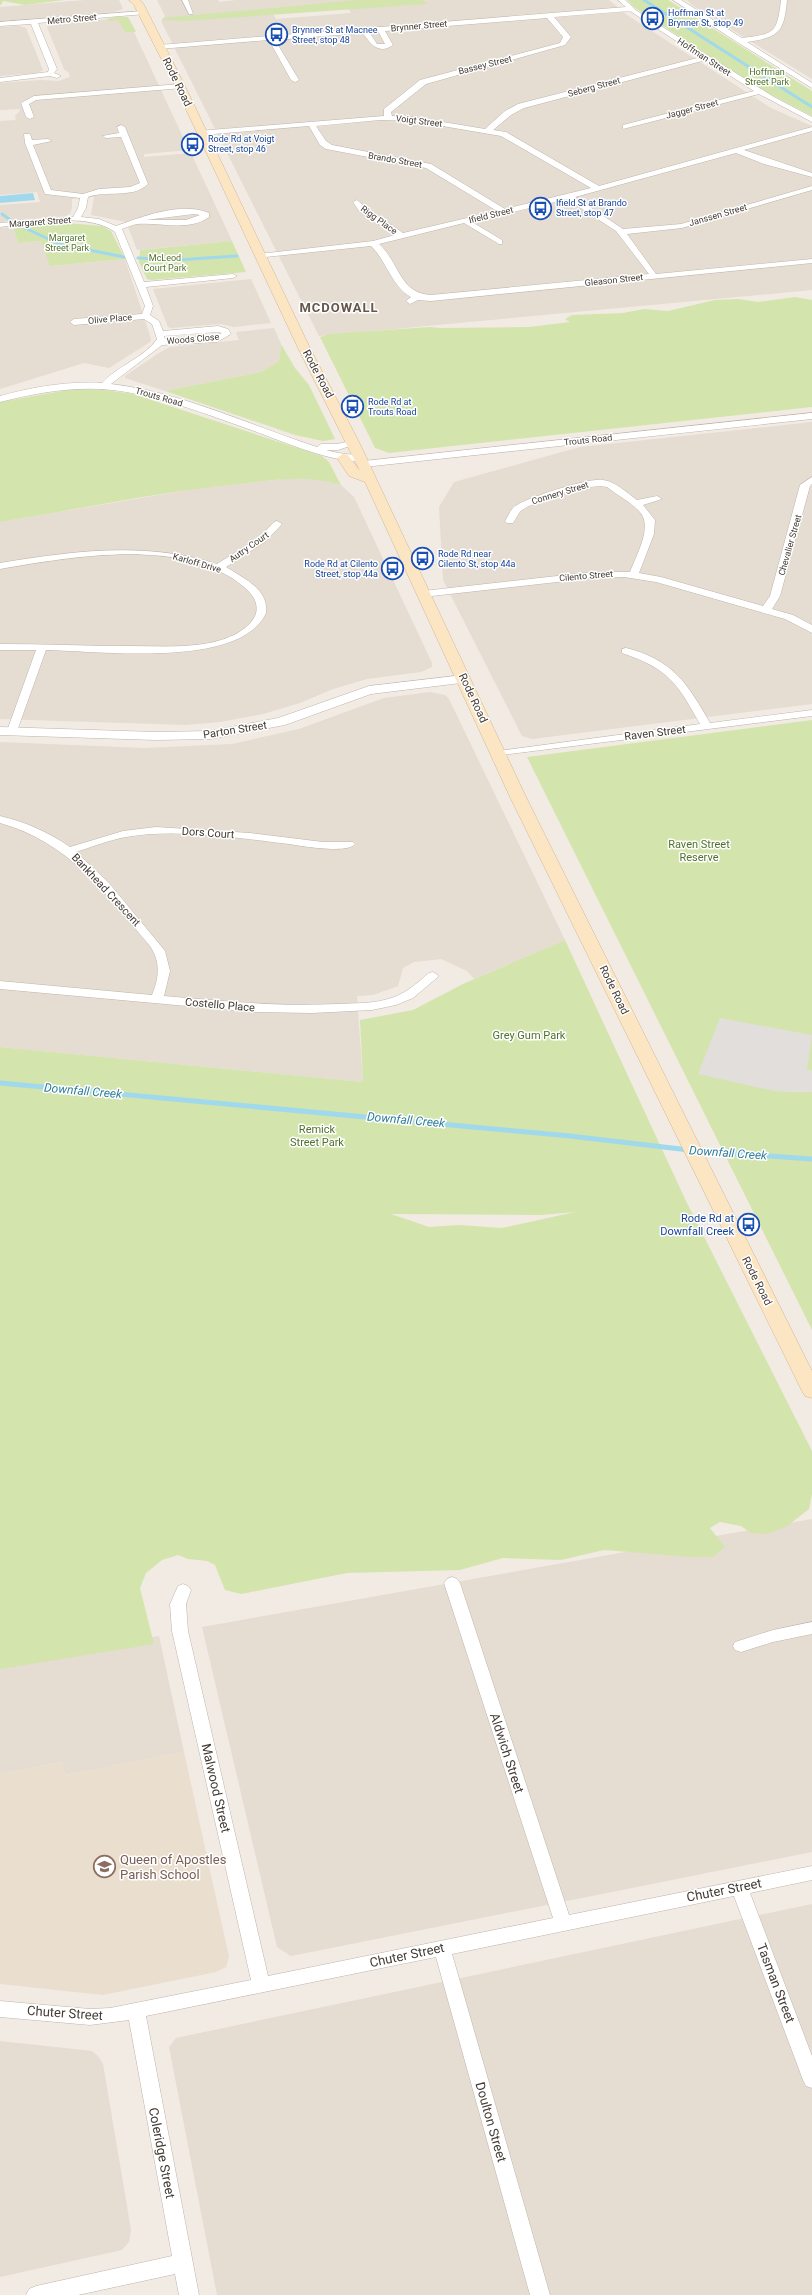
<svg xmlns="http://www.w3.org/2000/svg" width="812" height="2295" font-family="Roboto,sans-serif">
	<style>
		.residential { fill: #e5dcd2; fill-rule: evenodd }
		.education { fill: #eadece }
		.green { fill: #d4e4ad; fill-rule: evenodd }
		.parking { fill: #e2dedc }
		.water { fill: #a1d9ec }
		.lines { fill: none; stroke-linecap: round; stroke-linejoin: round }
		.stream-far1 { stroke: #a1d9ec; stroke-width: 3 }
		.stream { stroke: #a1d9ec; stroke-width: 5 }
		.minor-casing { stroke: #bfb4aa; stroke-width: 1 }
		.tertiary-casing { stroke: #bfb4aa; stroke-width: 1 }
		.secondary-casing { stroke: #cfb795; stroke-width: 1 }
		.minor { fill: #fff; fill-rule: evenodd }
		.tertiary { fill: #fff; fill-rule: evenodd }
		.secondary { fill: #fce5c2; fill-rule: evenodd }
		.labels { text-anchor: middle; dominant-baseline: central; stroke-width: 3; stroke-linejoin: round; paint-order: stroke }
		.far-transit-label { font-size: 9px; fill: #164399; stroke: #fff; text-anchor: start }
		.far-street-label { font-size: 9px; fill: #433b34; stroke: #fff }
		.far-park-label { font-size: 9px; fill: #50712a; stroke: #fff }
		.street-label { font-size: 11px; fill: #433b34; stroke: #fff }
		.park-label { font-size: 11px; fill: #50712a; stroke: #fff }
		.transit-label { font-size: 11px; fill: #164399; stroke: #fff; text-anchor: end }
		.water-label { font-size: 12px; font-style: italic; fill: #2f7d9a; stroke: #fff }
		.far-district-label { font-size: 13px; font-weight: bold; letter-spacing: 1px; fill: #65574c; stroke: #fff }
		.near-street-label { font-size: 13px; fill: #433b34; stroke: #fff }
		.near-education-label { font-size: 13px; fill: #785e54; stroke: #fff; text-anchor: start }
	</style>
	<rect width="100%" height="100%" fill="#f1ebe4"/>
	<path class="residential" d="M 85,0 L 119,0 L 123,9 L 113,12 L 0,21 L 0,7 Z
		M 157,0 L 218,0 L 219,2 L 236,0 L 609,0 L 627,15 L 771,108 L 812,126 L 812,290 L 319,336 L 161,21 L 165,16 ZM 344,2 L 351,13 L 276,19 L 269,8 Z
		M 687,0 L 812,0 L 812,79 L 692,5 Z
		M 121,18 L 128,19 L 189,150 L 144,154 L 144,157 L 191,153 L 232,241 L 137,250 L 126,222 L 91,215 L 94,197 L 72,199 L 72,208 L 70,214 L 66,216 L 0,222 L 0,205 L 40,202 L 37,192 L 0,195 L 0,121 L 16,120 L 15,116 L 19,112 L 20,109 L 0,110 L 0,83 L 41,80 L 58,81 L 70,77 L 69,73 L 64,69 L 47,27 L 48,25 Z
		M 19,26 L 26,28 L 43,70 L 37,73 L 0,76 L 0,27 Z
		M 13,227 L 18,243 L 41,241 L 51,266 L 125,259 L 151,339 L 150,342 L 109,368 L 84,363 L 0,389 L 0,228 Z
		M 251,279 L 271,323 L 234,327 L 221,324 L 171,328 L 168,327 L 153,289 Z
		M 274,328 L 281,344 L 279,361 L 261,372 L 165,391 L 125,378 L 125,376 L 159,353 L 170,347 L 239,340 L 236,332 Z
		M 812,422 L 812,704 L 532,739 L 522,736 L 443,580 L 439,507 L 454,482 L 580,447 Z
		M 293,478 L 322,479 L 341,485 L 354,497 L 432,663 L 432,667 L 421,672 L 367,679 L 333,689 L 300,703 L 263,714 L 220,722 L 185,725 L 0,719 L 0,522 L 200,488 Z
		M 430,692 L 445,695 L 449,699 L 565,940 L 474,979 L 467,971 L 441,959 L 414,962 L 403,968 L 398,986 L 373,995 L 357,996 L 363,1082 L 0,1047 L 0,742 L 144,748 L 232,744 L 299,729 L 384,698 Z
		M 812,1519 L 812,1852 L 291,1956 L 277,1947 L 202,1627 Z
		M 159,1636 L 184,1752 L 65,1775 L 62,1762 L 0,1774 L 0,1665 Z
		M 812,1904 L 812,2295 L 217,2295 L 169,2047 L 176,2038 Z
		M 0,2041 L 92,2051 L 98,2056 L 103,2064 L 131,2230 L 129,2242 L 122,2250 L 0,2277 Z"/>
	<path class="education" d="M 184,1752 L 229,1957 L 226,1967 L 216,1972 L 103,1995 L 0,1984 L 0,1774 L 63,1762 L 65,1775 Z"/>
	<path class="green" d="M 0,0 L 64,0 L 25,5 L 3,1 L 0,6 Z
		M 357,0 L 423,0 L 427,4 L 184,21 L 163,20 L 163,18 Z
		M 627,0 L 668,0 L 812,91 L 812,116 L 764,91 L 635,8 Z
		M 116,17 L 128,17 L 136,32 L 125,32 L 118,20 L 109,21 L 107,19 Z
		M 54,222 L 102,226 L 111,231 L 125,259 L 50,266 L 41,241 L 18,243 L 13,227 Z
		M 232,241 L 246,272 L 151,280 L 147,279 L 139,262 L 140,250 Z
		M 795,297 L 812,300 L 812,407 L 389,453 L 375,448 L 320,337 L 329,334 L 429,327 L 441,328 L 529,327 L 570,322 L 565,319 L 572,315 L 623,313 L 644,309 L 668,311 L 715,300 L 738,299 L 758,302 Z
		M 281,344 L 295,368 L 309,385 L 335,439 L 323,441 L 295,435 L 165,391 L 261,372 L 279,361 Z
		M 73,389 L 105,390 L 133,394 L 322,456 L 329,462 L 341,485 C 307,474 274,480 239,484 C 159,492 79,509 0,522 L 0,402 Z
		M 812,720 L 812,1071 L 807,1070 L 774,1091 L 812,1092 L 812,1330 L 527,757 Z
		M 565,940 L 686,1201 L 812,1451 L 812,1494 L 809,1509 L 786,1527 L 767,1534 L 751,1533 L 741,1526 L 720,1522 L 710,1528 L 725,1547 L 713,1557 L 692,1557 L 604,1550 L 561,1560 L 503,1558 L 460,1570 L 347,1573 L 241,1594 L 225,1590 L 215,1565 L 207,1561 L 188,1559 L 178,1555 L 162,1560 L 146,1573 L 140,1588 L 154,1644 L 0,1669 L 0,1047 L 363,1082 L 360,1020 L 413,1010 L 463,984 ZM 575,1212 L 502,1228 L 459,1225 L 429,1227 L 391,1214 L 541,1215 Z"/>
	<path class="parking" d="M 720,1018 L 812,1035 L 807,1070 L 812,1071 L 812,1092 L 774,1091 L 698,1074 Z"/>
	<path class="water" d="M 33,193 L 35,200 L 0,203 L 0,196 Z"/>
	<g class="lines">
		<path class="stream-far1" d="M 644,0 L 812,107
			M 2,214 L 9,219
			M 25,228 L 59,244 L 124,257
			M 138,258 L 176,260 L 237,256"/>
		<path class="stream" d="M 0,1083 L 570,1136 L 689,1150
			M 697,1151 L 812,1159"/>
		<defs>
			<path id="minor" d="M 182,0 L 188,0 L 193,14 L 189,14 Z
				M 618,0 L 625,0 L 637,11 L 774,97 L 812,117 L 812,122 L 759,94 L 623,129 L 623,125 L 754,91 L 706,60 L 524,108 L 511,115 L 493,130 L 506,132 L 599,186 L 812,127 L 812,131 L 744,150 L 812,173 L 812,177 L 764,164 L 736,153 L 575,197 L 623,229 L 681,224 L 812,186 L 812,190 L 682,228 L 627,234 L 656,274 L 812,259 L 812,263 L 431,301 L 418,300 L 410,304 L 406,301 L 411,297 C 392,287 386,260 371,246 L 256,258 L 256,254 L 259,254 L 373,241 L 395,235 L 359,211 L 353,202 L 357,200 L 365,207 L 403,233 L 497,211 L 426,168 L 326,149 L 320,145 L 309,126 L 201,135 L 198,135 L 198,131 L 384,116 L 384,109 L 420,80 L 560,43 L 563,37 L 547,18 L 385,31 L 393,45 C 379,55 370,44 363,33 L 275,40 L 299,80 L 295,82 L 291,80 L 269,40 L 159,49 L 155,47 L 159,45 L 626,7 ZM 630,11 L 701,57 L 518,104 L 505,111 L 485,129 L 413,117 L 392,116 L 391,112 L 426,84 L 565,45 L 571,37 L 554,17 ZM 378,31 L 385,44 L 377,44 L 369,32 ZM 380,120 L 413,121 L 501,136 L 591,188 L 505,209 L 431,164 L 332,145 L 326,141 L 316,126 ZM 567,199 L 616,231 L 649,274 L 431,295 C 399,293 400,263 379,244 L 464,223 L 499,244 L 502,244 L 502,240 L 472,222 Z
				M 673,0 L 681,0 L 742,38 C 775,34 777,33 781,0 L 787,0 C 784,32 780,37 747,42 L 812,83 L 812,88 L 737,42 Z
				M 143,11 L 146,13 L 145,14 L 38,23 L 57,69 L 54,73 L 61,76 L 57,78 L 50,76 L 0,82 L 0,78 L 48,72 L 49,69 L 31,24 L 0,26 L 0,22 Z
				M 180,84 L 183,84 L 183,88 L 36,100 L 29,104 L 34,117 L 30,119 L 26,117 L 21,103 L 34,96 Z
				M 121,125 L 125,127 L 148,184 C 133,199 106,190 88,197 L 86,208 L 81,217 L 99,219 L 116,226 C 141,217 182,201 209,213 L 209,217 C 188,232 160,222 137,224 C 132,225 127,227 122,229 L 144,282 L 233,274 L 237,276 L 233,278 L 146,287 L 153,306 L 150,315 L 159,321 L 163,331 L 218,326 L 228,329 L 231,334 L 217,342 L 162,345 L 111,384 C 181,392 249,425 317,447 L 321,444 L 337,444 L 356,440 L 356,444 L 338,450 L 326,450 L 338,453 L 364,456 L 364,460 C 339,466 279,440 254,431 C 217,418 179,403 141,395 C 92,383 48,390 0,402 L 0,396 C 33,387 67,381 102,383 C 117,366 144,358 157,339 L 152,324 L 144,319 L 74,325 L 70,322 L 74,319 L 142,314 L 145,306 L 115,232 C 87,212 33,223 0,227 L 0,223 L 73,217 L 78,208 L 80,198 L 45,194 L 25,143 L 24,134 L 30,134 L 32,140 L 48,139 L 52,141 L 33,145 L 51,190 L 83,194 L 99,189 L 130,187 L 140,183 L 121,137 L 106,138 L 102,136 L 119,133 L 117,127 ZM 194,214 L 200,215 L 186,220 L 146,220 ZM 218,332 L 222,333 L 215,336 L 165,339 L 164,336 Z
				M 812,477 L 812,484 L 810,486 L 780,596 L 772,609 L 793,615 L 812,625 L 812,633 L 785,619 L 656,582 L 624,577 L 593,578 L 423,597 L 418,594 L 423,591 L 593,572 L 630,572 C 636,555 654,526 639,511 C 631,502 617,495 607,487 C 590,482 536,500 522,510 C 518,513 516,519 513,523 L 507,523 L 505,521 C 508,517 510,511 513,508 C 521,499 591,477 603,480 C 616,482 626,492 637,500 L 657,496 L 662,499 L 643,505 L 655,520 L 654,534 L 639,573 L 661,577 L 763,606 L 770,596 L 800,485 Z
				M 277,521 L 282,524 L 266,541 L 226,567 C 243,578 269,589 266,613 C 241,669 99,651 46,650 L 17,731 L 16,733 L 8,733 L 7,731 L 36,650 L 0,650 L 0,644 C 43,644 87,646 130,646 C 156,646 183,648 209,643 C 225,640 247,632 255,616 C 260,605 253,594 244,587 C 184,536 71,557 0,569 L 0,563 C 72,551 146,541 217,564 L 260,537 L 274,522 Z
				M 626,648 C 672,659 688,684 710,723 L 812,710 L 812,716 L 494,756 L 493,754 L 498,751 L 700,724 C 677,683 669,669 622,653 L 622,649 Z
				M 0,816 C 26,822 48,832 70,847 L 123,831 L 156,827 L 250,833 L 323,842 L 353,842 L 355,844 C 348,854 301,846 289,844 C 239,838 175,828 126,837 C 109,840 92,847 76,852 L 109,883 L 165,951 L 170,971 L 164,996 C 222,1001 279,1007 337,1004 C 354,1003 372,1004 388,999 C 404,995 416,984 429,973 L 433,972 L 439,976 L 413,998 L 396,1005 L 372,1010 L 312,1013 L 253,1012 L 0,989 L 0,981 L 152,995 C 159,978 161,962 150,946 C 106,894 69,842 0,823 Z
				M 452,1577 L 457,1579 L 460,1583 L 569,1915 L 812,1866 L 812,1880 L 750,1893 L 812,2056 L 812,2088 L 806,2086 L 803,2080 L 734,1896 L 452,1954 L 550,2295 L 530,2295 L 436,1957 L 146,2016 L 199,2295 L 179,2295 L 175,2274 L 78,2295 L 26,2295 L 29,2289 L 36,2286 L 172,2256 L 129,2020 L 90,2025 L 0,2017 L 0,2001 L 90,2009 L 110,2008 L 251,1980 L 172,1631 L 170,1604 L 178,1586 L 183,1584 L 188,1586 L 191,1590 L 186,1604 L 188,1631 L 268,1976 L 553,1918 L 444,1583 L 447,1579 Z
				M 812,1622 L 812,1634 L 773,1642 L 741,1652 L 735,1650 L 733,1646 L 735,1642 L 773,1630 Z"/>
			<path id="tertiary" d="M 812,413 L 812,419 L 364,467 L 358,464 L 364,461 Z
				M 464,675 L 470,679 L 469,682 L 371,694 L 285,725 L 210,739 L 156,740 L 0,735 L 0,727 L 156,732 L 210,731 L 278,718 L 369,686 Z"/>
			<path id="secondary" d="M 129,0 L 140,0 L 143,3 L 185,86 L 310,348 L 359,442 L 526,797 L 812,1371 L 812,1398 L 805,1396 L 802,1391 L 510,797 L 365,482 L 349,476 L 337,458 L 343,454 L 348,455 L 360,471 L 298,348 L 175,86 L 134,5 Z"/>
		</defs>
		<use href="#minor" class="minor-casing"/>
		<use href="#tertiary" class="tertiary-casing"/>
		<use href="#secondary" class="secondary-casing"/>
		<use href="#minor" class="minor"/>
		<use href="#tertiary" class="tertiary"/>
		<use href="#secondary" class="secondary"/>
	</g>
	<defs>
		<symbol id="bus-ring" viewBox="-11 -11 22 22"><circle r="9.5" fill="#fff" stroke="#1a4fb4" stroke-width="1.5"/><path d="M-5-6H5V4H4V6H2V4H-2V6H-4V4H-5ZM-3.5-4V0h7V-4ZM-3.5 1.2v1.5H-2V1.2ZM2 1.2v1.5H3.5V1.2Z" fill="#1a4fb4"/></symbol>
		<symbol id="school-ring" viewBox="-11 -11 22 22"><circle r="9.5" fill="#fff" stroke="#8d6e63" stroke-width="1.5"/><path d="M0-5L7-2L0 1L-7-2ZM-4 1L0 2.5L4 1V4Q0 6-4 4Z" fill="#8d6e63"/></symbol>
	</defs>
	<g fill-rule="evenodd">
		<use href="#bus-ring" x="640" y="6" width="25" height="25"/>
		<use href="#bus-ring" x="264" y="22" width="25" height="25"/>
		<use href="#bus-ring" x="180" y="132" width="25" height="25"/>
		<use href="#bus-ring" x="528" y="196" width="25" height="25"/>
		<use href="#bus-ring" x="340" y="394" width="25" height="25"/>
		<use href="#bus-ring" x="410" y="546" width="25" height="25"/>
		<use href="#bus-ring" x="380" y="556" width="25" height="25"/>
		<use href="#bus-ring" x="736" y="1212" width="25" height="25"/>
		<use href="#school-ring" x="92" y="1854" width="25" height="25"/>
	</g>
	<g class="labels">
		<g class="far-transit-label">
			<text x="668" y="13">Hoffman St at<tspan x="668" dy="10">Brynner St, stop 49</tspan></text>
			<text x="292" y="30">Brynner St at Macnee<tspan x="292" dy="10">Street, stop 48</tspan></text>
			<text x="208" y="139">Rode Rd at Voigt<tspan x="208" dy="10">Street, stop 46</tspan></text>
			<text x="556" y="203">Ifield St at Brando<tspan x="556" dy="10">Street, stop 47</tspan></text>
			<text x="368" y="402">Rode Rd at<tspan x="368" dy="10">Trouts Road</tspan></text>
			<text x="438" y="554">Rode Rd near<tspan x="438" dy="10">Cilento St, stop 44a</tspan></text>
			<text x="378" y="564" text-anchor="end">Rode Rd at Cilento<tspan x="378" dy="10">Street, stop 44a</tspan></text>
		</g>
		<g class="far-street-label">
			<text transform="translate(72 19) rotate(-5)">Metro Street</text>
			<text transform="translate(419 26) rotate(-5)">Brynner Street</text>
			<text transform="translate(704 57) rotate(33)">Hoffman Street</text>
			<text transform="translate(485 65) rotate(-14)">Bassey Street</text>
			<text transform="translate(594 87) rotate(-15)">Seberg Street</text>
			<text transform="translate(692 109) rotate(-15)">Jagger Street</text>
			<text transform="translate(419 121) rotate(7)">Voigt Street</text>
			<text transform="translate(395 160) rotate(10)">Brando Street</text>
			<text transform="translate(491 215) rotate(-14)">Ifield Street</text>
			<text transform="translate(718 215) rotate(-16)">Janssen Street</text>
			<text transform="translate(379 220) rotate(36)">Rigg Place</text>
			<text transform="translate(40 222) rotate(-4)">Margaret Street</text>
			<text transform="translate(614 280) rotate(-6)">Gleason Street</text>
			<text transform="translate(110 319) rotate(-5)">Olive Place</text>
			<text transform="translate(193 339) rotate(-5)">Woods Close</text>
			<text transform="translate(159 397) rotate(16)">Trouts Road</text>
			<text transform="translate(588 440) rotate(-6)">Trouts Road</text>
			<text transform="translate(560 493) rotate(-17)">Connery Street</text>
			<text transform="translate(790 545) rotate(-74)">Chevalier Street</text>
			<text transform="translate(249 547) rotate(-35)">Autry Court</text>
			<text transform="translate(197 563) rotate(16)">Karloff Drive</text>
			<text transform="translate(586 576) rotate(-5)">Cilento Street</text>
		</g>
		<g class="far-park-label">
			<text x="767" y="72">Hoffman<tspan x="767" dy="10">Street Park</tspan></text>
			<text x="67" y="238">Margaret<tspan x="67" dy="10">Street Park</tspan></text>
			<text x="165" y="258">McLeod<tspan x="165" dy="10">Court Park</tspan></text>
		</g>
		<g class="street-label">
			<text transform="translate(177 82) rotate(64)">Rode Road</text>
			<text transform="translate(318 374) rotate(62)">Rode Road</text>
			<text transform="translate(473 698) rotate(65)">Rode Road</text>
			<text transform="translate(235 730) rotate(-9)">Parton Street</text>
			<text transform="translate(655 733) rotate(-7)">Raven Street</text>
			<text transform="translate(208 833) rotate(4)">Dors Court</text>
			<text transform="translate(106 890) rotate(47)">Bankhead Crescent</text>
			<text transform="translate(614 990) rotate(64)">Rode Road</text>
			<text transform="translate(220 1005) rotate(5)">Costello Place</text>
			<text transform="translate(757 1281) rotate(63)">Rode Road</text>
		</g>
		<g class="park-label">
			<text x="699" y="844">Raven Street<tspan x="699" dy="13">Reserve</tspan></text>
			<text x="529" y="1035">Grey Gum Park</text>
			<text x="317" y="1129">Remick<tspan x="317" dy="13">Street Park</tspan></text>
		</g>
		<g class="transit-label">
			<text x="734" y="1218">Rode Rd at<tspan x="734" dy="13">Downfall Creek</tspan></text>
		</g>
		<g class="water-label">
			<text transform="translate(83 1091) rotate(5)">Downfall Creek</text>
			<text transform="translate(406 1120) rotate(5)">Downfall Creek</text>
			<text transform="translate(728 1153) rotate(4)">Downfall Creek</text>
		</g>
		<g class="far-district-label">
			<text x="339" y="307">MCDOWALL</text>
		</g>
		<g class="near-street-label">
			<text transform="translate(507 1753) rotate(72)">Aldwich Street</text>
			<text transform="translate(216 1788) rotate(77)">Malwood Street</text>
			<text transform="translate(724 1890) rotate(-11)">Chuter Street</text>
			<text transform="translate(407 1955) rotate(-12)">Chuter Street</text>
			<text transform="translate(776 1983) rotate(69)">Tasman Street</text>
			<text transform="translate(65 2013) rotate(4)">Chuter Street</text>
			<text transform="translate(491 2122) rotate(74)">Doulton Street</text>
			<text transform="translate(162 2153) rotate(79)">Coleridge Street</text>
		</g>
		<g class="near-education-label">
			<text x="120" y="1859">Queen of Apostles<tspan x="120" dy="15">Parish School</tspan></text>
		</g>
	</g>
</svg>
